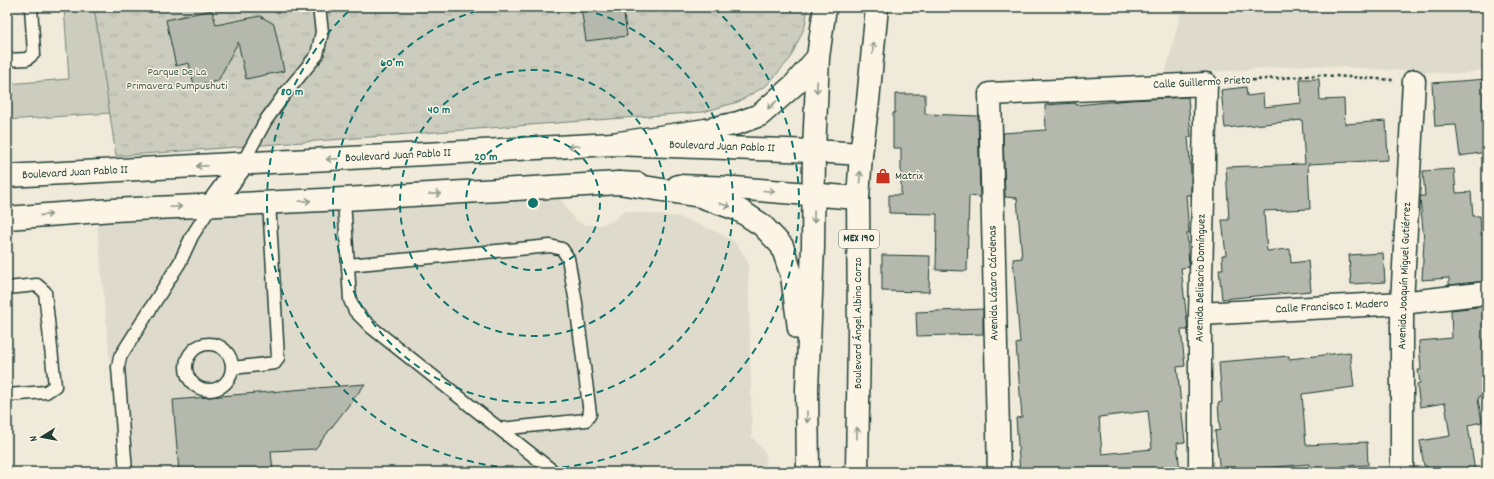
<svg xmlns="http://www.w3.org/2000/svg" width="1494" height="479" font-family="Dekko,sans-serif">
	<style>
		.built { fill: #dedbcc }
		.green { fill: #cccdbf; stroke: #76857a }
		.park { fill: url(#park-tufts); stroke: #76857a }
		.building { fill: #b5b9ad; stroke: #1f3d34; fill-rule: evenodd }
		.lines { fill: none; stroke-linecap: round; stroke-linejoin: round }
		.lane-casing { stroke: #1f3d34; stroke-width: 15 }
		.street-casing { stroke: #1f3d34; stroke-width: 25 }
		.secondary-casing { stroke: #1f3d34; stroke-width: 25 }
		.primary-casing { stroke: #1f3d34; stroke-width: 25 }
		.path { stroke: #1f3d34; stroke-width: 2.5; stroke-dasharray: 3 3; stroke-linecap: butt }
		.lane { stroke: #fcf5e5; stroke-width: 12 }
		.street { stroke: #fcf5e5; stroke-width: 22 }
		.secondary { stroke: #fcf5e5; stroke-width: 22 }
		.primary { stroke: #fcf5e5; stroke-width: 22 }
		.oneway { stroke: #8e998c }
		.ring { fill: none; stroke: #0f766e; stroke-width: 2; stroke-dasharray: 7 5 }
		.labels { text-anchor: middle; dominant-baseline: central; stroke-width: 3; stroke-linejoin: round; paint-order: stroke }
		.shield { fill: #fcf5e5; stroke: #617469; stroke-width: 1 }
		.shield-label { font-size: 11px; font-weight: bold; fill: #1f3d34 }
		.park-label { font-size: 12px; fill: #425a50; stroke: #fcf5e5 }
		.street-label { font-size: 12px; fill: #1f3d34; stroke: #fcf5e5 }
		.poi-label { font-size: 12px; fill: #1f3d34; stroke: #fcf5e5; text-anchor: start }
		.centre { fill: #0f766e; stroke: #fcf5e5; stroke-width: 2 }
		.ring-label { font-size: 12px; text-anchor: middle; font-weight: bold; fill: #0f766e; stroke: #fcf5e5; stroke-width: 3; stroke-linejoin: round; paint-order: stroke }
	</style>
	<defs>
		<pattern id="park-tufts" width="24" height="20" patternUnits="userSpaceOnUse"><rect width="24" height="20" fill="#cccdbf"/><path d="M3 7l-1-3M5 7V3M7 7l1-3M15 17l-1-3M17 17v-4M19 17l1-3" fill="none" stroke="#afb1a5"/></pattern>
	</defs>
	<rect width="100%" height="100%" fill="#efeada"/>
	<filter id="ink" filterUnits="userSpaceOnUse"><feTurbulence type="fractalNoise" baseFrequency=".025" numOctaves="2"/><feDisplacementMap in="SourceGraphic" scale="8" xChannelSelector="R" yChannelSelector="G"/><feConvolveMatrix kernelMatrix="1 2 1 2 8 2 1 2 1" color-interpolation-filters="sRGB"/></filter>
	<g filter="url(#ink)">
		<path class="built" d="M 1182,7 L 1487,7 L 1487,69 L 1460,74 L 1309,65 L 1165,75 Z
			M 560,196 L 565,207 L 575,220 L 587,225 L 601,225 L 614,220 L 624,211 L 679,217 L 715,231 L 735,242 L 748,261 L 752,437 L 766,454 L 765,472 L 120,472 L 97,222 L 255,210 Z"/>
		<path class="green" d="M 64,7 L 94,7 L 110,113 L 7,120 L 7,84 L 69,79 Z"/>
		<path class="park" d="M 94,7 L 808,7 L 805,26 L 790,59 L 767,85 L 738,102 L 703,112 L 116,156 Z"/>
		<path class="building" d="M 581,7 L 623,7 L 627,36 L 586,41 Z
			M 212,10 L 216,25 L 260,16 L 274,24 L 284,71 L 246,79 L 238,42 L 218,81 L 194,85 L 189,63 L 176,66 L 166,20 Z
			M 1300,79 L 1319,79 L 1320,100 L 1344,99 L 1345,124 L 1386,121 L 1388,160 L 1308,164 L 1310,209 L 1264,211 L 1267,251 L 1290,249 L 1291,263 L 1308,261 L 1311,291 L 1222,299 L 1219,269 L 1223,269 L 1222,255 L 1226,255 L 1222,220 L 1229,220 L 1226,167 L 1305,164 L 1302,120 L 1225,128 L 1221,90 L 1246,87 L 1247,96 L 1263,94 L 1264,107 L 1301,103 Z
			M 1487,79 L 1487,152 L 1460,156 L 1456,125 L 1435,126 L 1432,83 Z
			M 895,94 L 925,94 L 925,114 L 978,116 L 980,197 L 969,196 L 967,271 L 936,270 L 937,214 L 889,213 L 889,195 L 901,195 L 901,148 L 893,148 L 893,113 L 895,113 Z
			M 1188,97 L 1191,137 L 1188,137 L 1191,173 L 1191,195 L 1186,195 L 1189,233 L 1187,233 L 1189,267 L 1181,268 L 1188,330 L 1181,330 L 1185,366 L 1177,367 L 1185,442 L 1177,443 L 1180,472 L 1020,472 L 1016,418 L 1022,417 L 1016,344 L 1020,343 L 1013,259 L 1022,258 L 1017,198 L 1005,197 L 1003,133 L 1046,130 L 1045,105 L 1076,103 L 1076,105 L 1130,100 ZM 1148,411 L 1152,449 L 1102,454 L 1099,417 Z
			M 1454,169 L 1456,193 L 1471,192 L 1473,216 L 1480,216 L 1481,235 L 1487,234 L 1487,281 L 1449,285 L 1449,278 L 1422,280 L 1424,240 L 1420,198 L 1420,196 L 1425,196 L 1423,171 Z
			M 1383,253 L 1385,282 L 1351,284 L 1349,255 Z
			M 882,255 L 930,256 L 929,292 L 882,291 Z
			M 1487,306 L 1487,396 L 1479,396 L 1479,399 L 1478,399 L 1482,422 L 1468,425 L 1475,472 L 1428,472 L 1427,466 L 1424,466 L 1420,441 L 1450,436 L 1445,403 L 1420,407 L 1417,384 L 1420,383 L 1418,370 L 1421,370 L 1419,341 L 1452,338 L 1451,310 Z
			M 983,309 L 983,334 L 917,336 L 916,312 Z
			M 1350,352 L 1354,387 L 1302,394 L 1306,445 L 1367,442 L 1368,465 L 1342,466 L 1342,472 L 1310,472 L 1309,464 L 1220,472 L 1215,431 L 1220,430 L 1218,403 L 1222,402 L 1219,362 L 1289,356 L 1289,359 Z
			M 365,384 L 315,449 L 271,451 L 273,472 L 179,472 L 173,400 Z"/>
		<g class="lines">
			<defs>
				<path id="lane" d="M 7,60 L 27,59 L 34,53 L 31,7
					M 242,164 L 266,120 L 284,95 L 317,55 L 322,32 L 319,7
					M 344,199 L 350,300 L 355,311 L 371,327 L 554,472
					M 348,265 L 550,246 L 562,249 L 568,258 L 576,303 L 590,414 L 586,420 L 501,429
					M 7,288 L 37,285 L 45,292 L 55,386 L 46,392 L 7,395
					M186 367a23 23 0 1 1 46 0a23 23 0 1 1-46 0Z
					M 233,368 L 275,363 L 278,358 L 269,202
					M 126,472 L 118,367 L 120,357 L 180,262 L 192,236 L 212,205"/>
				<path id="street" d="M 1200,314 L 1402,303 L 1487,293
					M 999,472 L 990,94 L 1206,84 L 1200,314 L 1200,472
					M 1402,472 L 1402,303 L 1414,81"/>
				<path id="secondary" d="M 7,176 L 613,144 L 814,151 L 861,154
					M 678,186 L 734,188 L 858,198
					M 212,205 L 242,164
					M 7,218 L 113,210 L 344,199 L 619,183 L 638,184"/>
				<path id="primary" d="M 613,144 L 706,130 L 738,123 L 760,115 L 795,84 L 818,57
					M 619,183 L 700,196 L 739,210 L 762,225 L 782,246 L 792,276 L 799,328
					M 808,472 L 807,389 L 813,247 L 814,151 L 818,57 L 825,7
					M 857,472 L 859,335 L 858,198 L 861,154 L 868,101 L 877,7"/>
			</defs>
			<use href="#lane" class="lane-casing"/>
			<use href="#street" class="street-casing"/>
			<use href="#secondary" class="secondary-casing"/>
			<use href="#primary" class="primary-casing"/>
			<path class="path" d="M 1228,82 L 1320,75 L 1393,80"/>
			<use href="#lane" class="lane"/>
			<use href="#street" class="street"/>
			<use href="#secondary" class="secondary"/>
			<use href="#primary" class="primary"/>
		</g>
		<defs><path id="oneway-shaft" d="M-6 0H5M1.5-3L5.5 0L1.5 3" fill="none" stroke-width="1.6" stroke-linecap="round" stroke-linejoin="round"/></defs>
		<g class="oneway">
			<use href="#oneway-shaft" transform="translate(873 48) rotate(-85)"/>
			<use href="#oneway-shaft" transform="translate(817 87) rotate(93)"/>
			<use href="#oneway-shaft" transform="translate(772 105) rotate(139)"/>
			<use href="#oneway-shaft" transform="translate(574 146) rotate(177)"/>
			<use href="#oneway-shaft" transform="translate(332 159) rotate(177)"/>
			<use href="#oneway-shaft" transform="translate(202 166) rotate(177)"/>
			<use href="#oneway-shaft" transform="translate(860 177) rotate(-86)"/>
			<use href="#oneway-shaft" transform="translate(769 191) rotate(5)"/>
			<use href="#oneway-shaft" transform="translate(435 194) rotate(-3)"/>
			<use href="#oneway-shaft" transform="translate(305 201) rotate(-3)"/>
			<use href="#oneway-shaft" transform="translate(725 205) rotate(18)"/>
			<use href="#oneway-shaft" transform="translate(176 207) rotate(-3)"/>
			<use href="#oneway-shaft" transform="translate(46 215) rotate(-4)"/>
			<use href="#oneway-shaft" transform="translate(814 217) rotate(91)"/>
			<use href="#oneway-shaft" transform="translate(807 417) rotate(89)"/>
			<use href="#oneway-shaft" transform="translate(857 433) rotate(-89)"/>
		</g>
	</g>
	<g class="ring">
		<circle cx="533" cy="203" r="67"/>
		<circle cx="533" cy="203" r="133"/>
		<path d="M573 7A200 200 0 1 1 493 7"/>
		<path d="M714 8A266 266 0 1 1 352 8"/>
	</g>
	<defs>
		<symbol id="shop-bare" viewBox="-9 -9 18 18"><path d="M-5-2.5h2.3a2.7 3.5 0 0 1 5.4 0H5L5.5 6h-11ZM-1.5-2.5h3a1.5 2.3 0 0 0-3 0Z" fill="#c8321e" stroke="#fcf5e5" stroke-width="2.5" paint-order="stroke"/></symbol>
	</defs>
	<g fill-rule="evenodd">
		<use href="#shop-bare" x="872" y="165" width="22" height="22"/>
	</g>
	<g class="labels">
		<rect class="shield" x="839" y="230" width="40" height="18" rx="3"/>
		<g class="shield-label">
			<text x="859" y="239">MEX 190</text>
		</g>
		<g class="park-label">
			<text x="177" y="72">Parque De La<tspan x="177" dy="14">Primavera Pumpushuti</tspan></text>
		</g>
		<g class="street-label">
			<text transform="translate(1202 83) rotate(-3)">Calle Guillermo Prieto</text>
			<text transform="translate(722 147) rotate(2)">Boulevard Juan Pablo II</text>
			<text transform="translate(398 156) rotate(-3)">Boulevard Juan Pablo II</text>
			<text transform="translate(75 173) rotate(-3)">Boulevard Juan Pablo II</text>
			<text transform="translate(1405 276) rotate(-88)">Avenida Joaquín Miguel Gutiérrez</text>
			<text transform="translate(1201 278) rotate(-89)">Avenida Belisario Domínguez</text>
			<text transform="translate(994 283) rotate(-91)">Avenida Lázaro Cárdenas</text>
			<text transform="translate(1332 307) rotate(-3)">Calle Francisco I. Madero</text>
			<text transform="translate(858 323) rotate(-90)">Boulevard Ángel Albino Corzo</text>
		</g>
		<g class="poi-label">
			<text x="895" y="176">Matrix</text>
		</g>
	</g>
	<circle cx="533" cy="203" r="6" class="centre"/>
	<g class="ring-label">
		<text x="392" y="66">60 m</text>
		<text x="292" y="95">80 m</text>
		<text x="439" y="113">40 m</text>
		<text x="486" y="160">20 m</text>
	</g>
	<rect width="1494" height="479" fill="none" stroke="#fcf5e5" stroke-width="24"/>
	<rect x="12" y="12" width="1470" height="455" fill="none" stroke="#1f3d34" stroke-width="1.5" filter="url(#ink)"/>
	<g transform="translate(42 437) rotate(259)" stroke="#fcf5e5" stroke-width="3" paint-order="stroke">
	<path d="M0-3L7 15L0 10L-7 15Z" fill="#1f3d34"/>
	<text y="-6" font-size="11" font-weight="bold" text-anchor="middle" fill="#1f3d34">N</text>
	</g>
</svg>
